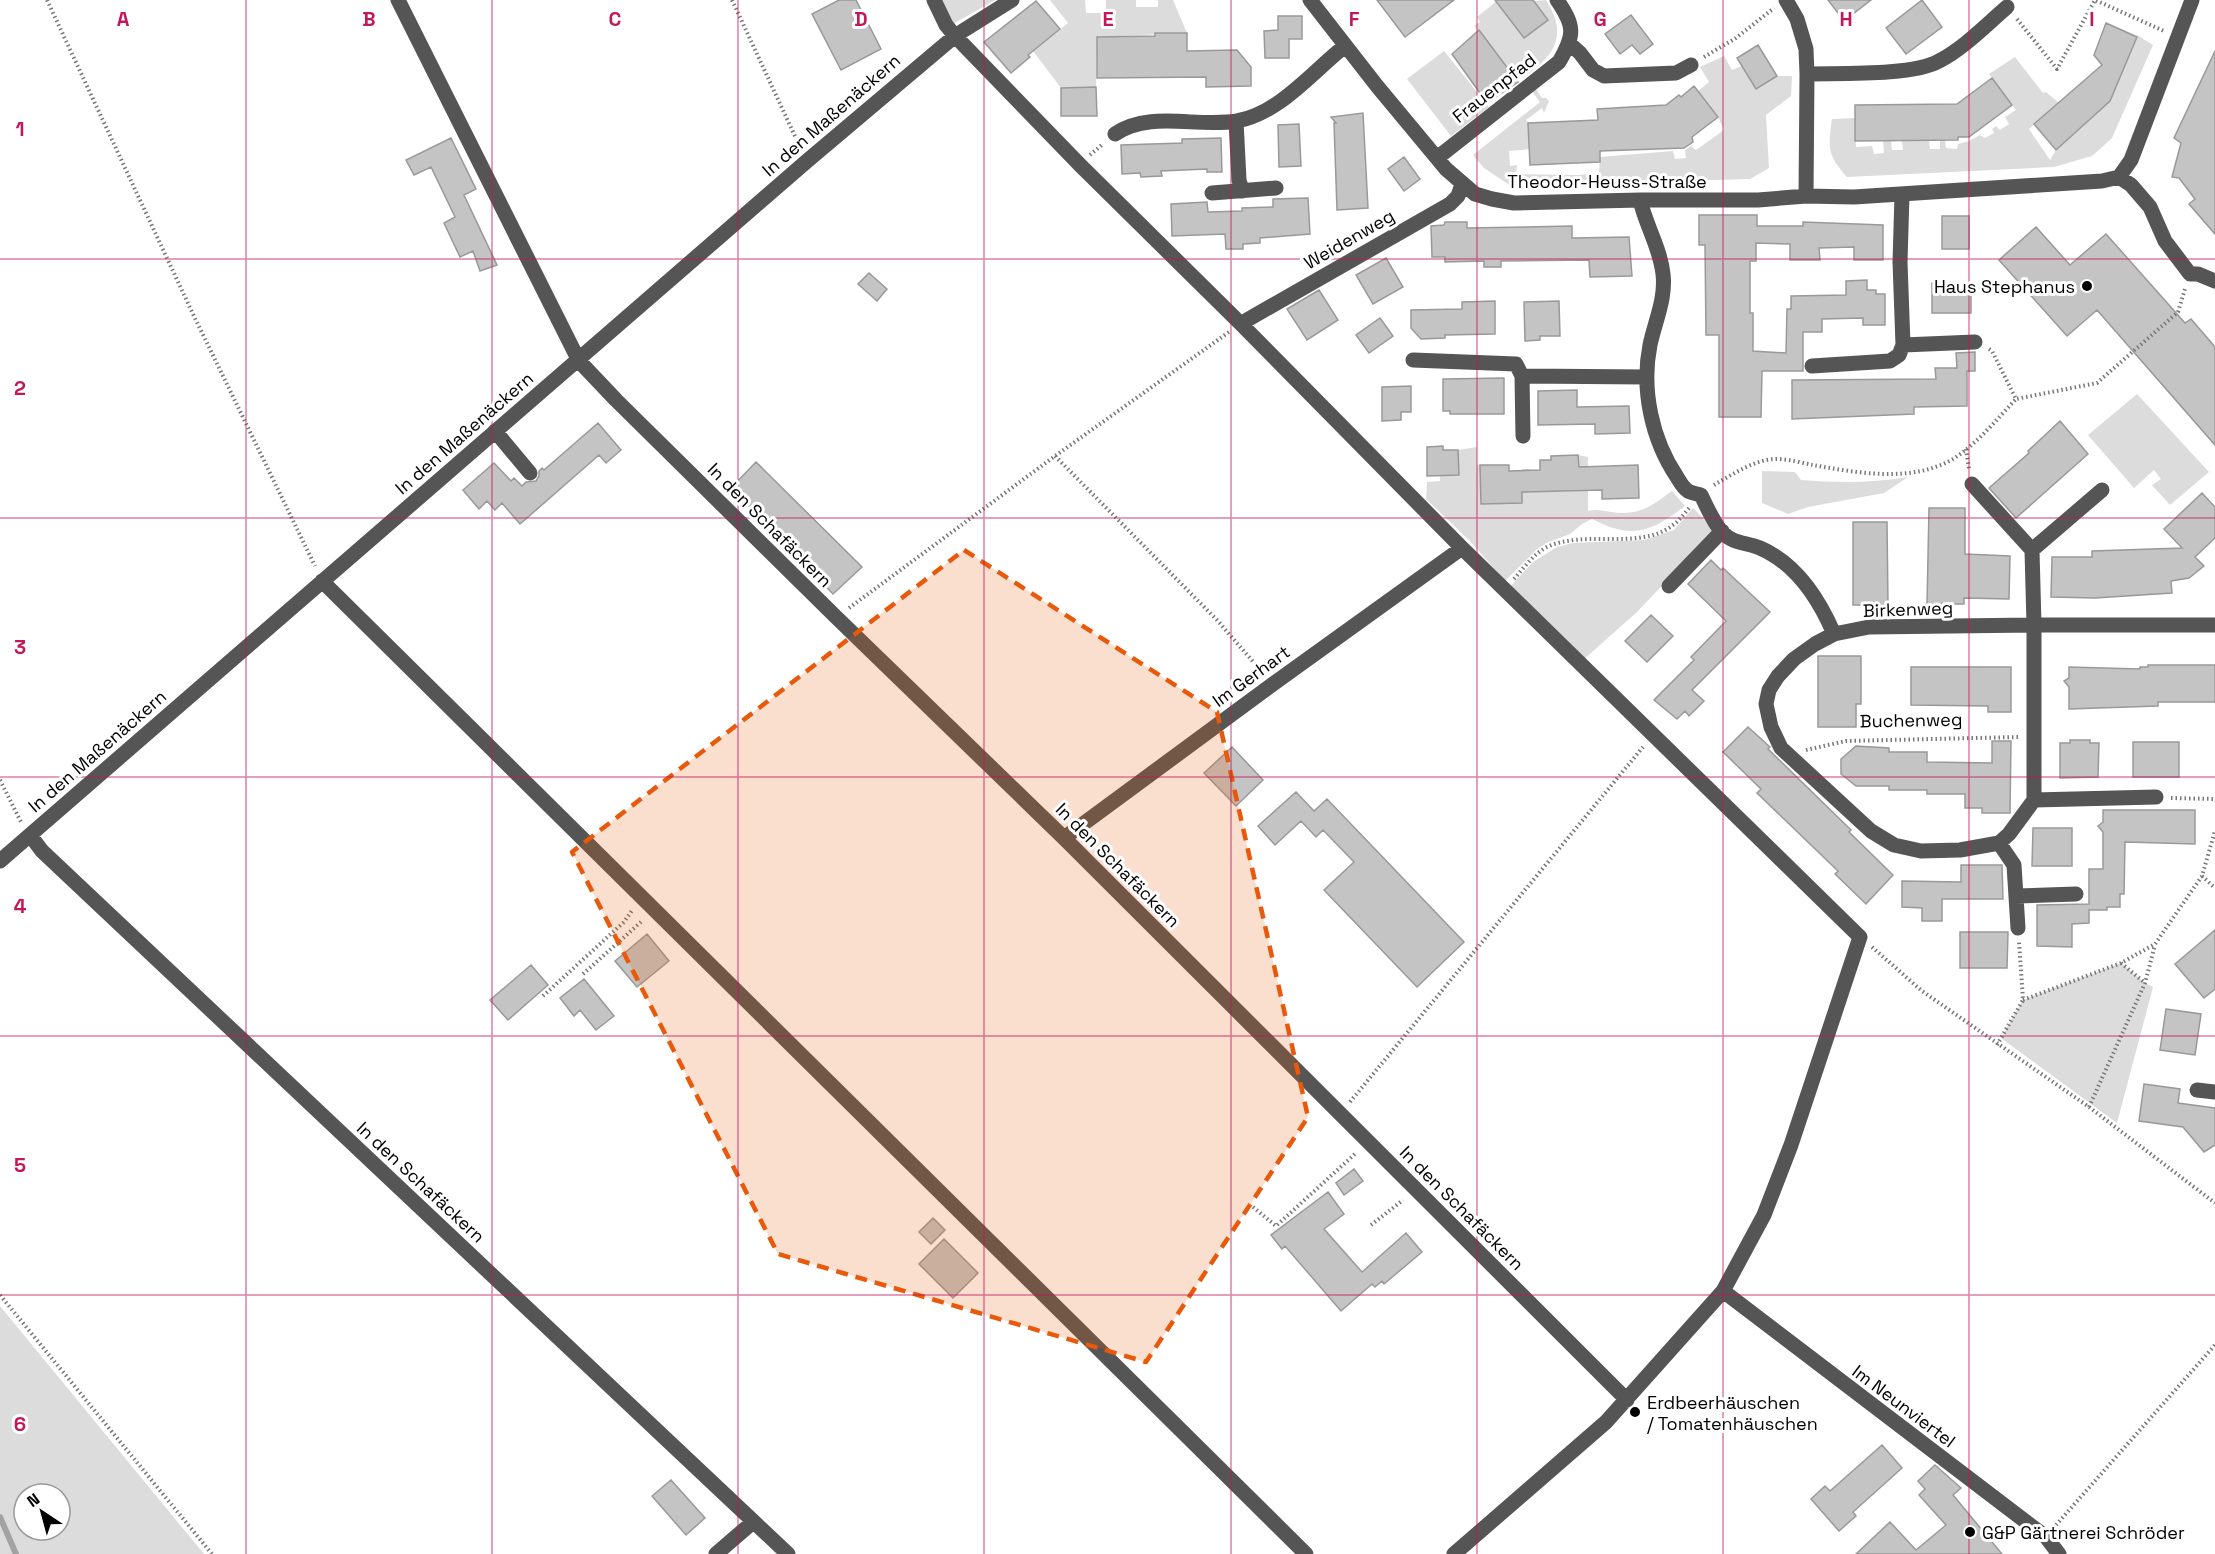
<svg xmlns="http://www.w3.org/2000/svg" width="2215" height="1554" font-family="'Space Grotesk',sans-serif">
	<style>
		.green { fill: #dcdcdc; fill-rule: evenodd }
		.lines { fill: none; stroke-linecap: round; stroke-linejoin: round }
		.stream { stroke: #a3a3a3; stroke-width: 6 }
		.building { fill: #c4c4c4; stroke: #999; stroke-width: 1.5 }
		.path { stroke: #777; stroke-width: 4; stroke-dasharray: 1.5 3; stroke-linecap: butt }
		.minor { stroke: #555; stroke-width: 15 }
		.marked { fill: #e8590c; fill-opacity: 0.2; stroke: #e8590c; stroke-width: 4.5; stroke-dasharray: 12 8; stroke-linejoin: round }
		.grid { fill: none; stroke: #c2185b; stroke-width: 1.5; stroke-opacity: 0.55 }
		.poi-dot { fill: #000; stroke: #fff; stroke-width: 2 }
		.labels { text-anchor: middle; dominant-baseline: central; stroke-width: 6; stroke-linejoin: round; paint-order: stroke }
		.street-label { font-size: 18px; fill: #000; stroke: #fff }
		.poi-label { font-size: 18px; fill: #000; stroke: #fff; text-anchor: start }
		.grid-label { font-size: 20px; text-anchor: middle; font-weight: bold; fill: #c2185b; stroke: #fff; stroke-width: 6; stroke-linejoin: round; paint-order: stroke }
	</style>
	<rect width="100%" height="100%" fill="#fff"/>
	<path class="green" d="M 940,0 L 995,0 L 953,24 Z
		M 1050,0 L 1085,0 L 1086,13 L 1106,13 L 1106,0 L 1136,0 L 1136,7 L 1158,7 L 1158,0 L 1173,0 L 1187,33 L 1097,37 L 1096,87 L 1061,88 L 1033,51 L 1068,23 Z
		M 1498,0 L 1524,38 L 1548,20 L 1534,1 L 1546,0 C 1569,36 1554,56 1523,78 L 1515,67 L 1504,74 L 1501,60 L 1474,26 L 1480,22 L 1477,17 Z
		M 2137,35 L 2153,45 L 2112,138 L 2092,156 L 2054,167 L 1847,177 C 1827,155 1828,148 1832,119 L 1855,118 L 1856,147 L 1872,146 L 1874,154 L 1884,153 L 1883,141 L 1891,141 L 1892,150 L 1903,150 L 1902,141 L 1929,140 L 1930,149 L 1940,149 L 1940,140 L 1945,140 L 1946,148 L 1957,149 L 1958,144 L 1969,141 L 1980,135 L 1985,138 L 1994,133 L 1992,129 L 1996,126 L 2000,130 L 2009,124 L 2005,117 L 2016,110 L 1989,74 L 2015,57 L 2043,93 L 2046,92 L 2059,103 L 2029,129 L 2050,160 L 2056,150 L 2110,101 Z
		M 1444,51 L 1489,107 L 1451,136 L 1407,79 Z
		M 1724,56 L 1732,70 L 1742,66 L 1756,89 L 1777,76 L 1792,76 L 1791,96 L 1766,115 L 1769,168 L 1750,179 L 1511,186 L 1484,168 L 1473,155 L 1540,102 L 1531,90 L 1536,89 L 1542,98 L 1546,98 L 1549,101 L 1544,113 L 1542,108 L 1526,120 L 1528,123 L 1530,149 L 1509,151 L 1510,166 L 1517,165 L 1516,174 L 1578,175 L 1599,173 L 1600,157 L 1673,151 L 1675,159 L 1686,158 L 1685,150 L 1691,146 L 1696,150 L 1724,130 L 1718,117 L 1698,91 L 1709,82 L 1700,67 Z
		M 2137,394 L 2209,472 L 2170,505 L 2152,485 L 2161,479 L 2154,470 L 2134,488 L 2088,435 Z
		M 1477,447 L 1477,465 L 1480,465 L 1481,504 L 1522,503 L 1522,469 L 1530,469 L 1530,478 L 1540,477 L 1540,492 L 1579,491 L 1578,455 L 1588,457 L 1588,511 C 1599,508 1610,513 1621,513 C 1644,513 1654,504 1672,491 L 1685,506 C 1651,532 1632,540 1592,519 L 1582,524 L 1570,534 L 1546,543 L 1536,550 L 1505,581 L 1471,542 L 1426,499 L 1427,482 L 1440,481 L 1440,475 L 1459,475 L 1458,450 Z
		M 1762,471 L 1795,472 L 1801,480 C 1837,483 1873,483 1908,477 L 1884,493 L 1808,507 L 1788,514 L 1762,503 Z
		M 1693,508 L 1715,530 L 1637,612 L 1582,661 L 1510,587 L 1533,562 L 1557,547 L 1573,543 L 1644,540 L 1674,530 Z
		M 2121,963 L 2145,983 L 2153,987 L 2117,1123 L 2001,1038 L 2023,1000 Z
		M 0,1306 L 204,1554 L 0,1554 ZM 24,1494 L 60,1494 L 60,1530 L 24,1530 Z"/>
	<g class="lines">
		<path class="stream" d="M 0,1517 L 16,1554"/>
	</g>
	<path class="building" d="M 839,0 L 856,0 L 881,49 L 841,70 L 812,14 Z
		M 1377,0 L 1454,0 L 1405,37 Z
		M 1495,0 L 1533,0 L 1548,20 L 1524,38 Z
		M 1828,0 L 1871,0 L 1844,21 Z
		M 1922,0 L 1942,27 L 1906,54 L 1886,28 Z
		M 1036,1 L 1060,29 L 1028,55 L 1030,57 L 1011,73 L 984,42 Z
		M 1631,15 L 1653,44 L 1640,54 L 1632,45 L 1620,54 L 1605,34 Z
		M 1278,16 L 1302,16 L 1302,39 L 1289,39 L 1289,58 L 1265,58 L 1264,31 L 1278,30 Z
		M 2106,23 L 2137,37 L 2110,101 L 2056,150 L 2034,124 L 2102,65 L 2094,55 Z
		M 1479,30 L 1518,82 L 1487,103 L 1452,54 Z
		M 1155,33 L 1187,33 L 1187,51 L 1237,50 L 1251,67 L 1251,86 L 1206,87 L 1206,77 L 1097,78 L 1097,37 L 1155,36 Z
		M 1758,45 L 1777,76 L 1756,89 L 1737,58 Z
		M 2215,51 L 2215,234 L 2189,204 L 2195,199 L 2179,178 L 2172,177 L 2181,143 L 2174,138 Z
		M 1992,78 L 2012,105 L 1969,137 L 1958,137 L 1958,140 L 1855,141 L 1855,105 L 1957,104 Z
		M 1694,86 L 1718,117 L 1692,137 L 1693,142 L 1684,148 L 1600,151 L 1600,162 L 1530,165 L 1528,123 L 1598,120 L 1597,109 L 1666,105 L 1679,95 L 1681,97 Z
		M 1096,87 L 1097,116 L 1061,116 L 1061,88 Z
		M 1363,113 L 1368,208 L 1337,210 L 1334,123 L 1336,123 L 1331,117 Z
		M 1299,124 L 1301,166 L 1279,167 L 1278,125 Z
		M 451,138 L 476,189 L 464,195 L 497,265 L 480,271 L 473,251 L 460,257 L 444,223 L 455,217 L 431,167 L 414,175 L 406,160 Z
		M 1221,138 L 1222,172 L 1207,172 L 1207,169 L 1161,171 L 1162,176 L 1141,177 L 1140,173 L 1122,174 L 1121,145 L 1182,143 L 1182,139 Z
		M 1404,157 L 1420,179 L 1404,191 L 1388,169 Z
		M 1308,198 L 1310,234 L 1260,238 L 1260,243 L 1243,244 L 1243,249 L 1226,249 L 1225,234 L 1172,236 L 1171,204 L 1207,202 L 1208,212 L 1242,211 L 1242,208 L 1273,207 L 1273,199 Z
		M 1699,215 L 1757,215 L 1757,226 L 1803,226 L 1803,222 L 1883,225 L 1883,260 L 1854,260 L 1854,247 L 1819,248 L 1820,260 L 1790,260 L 1790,244 L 1756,243 L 1756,261 L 1750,261 L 1750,313 L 1753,313 L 1753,351 L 1786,353 L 1787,309 L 1791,309 L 1791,296 L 1846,295 L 1846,281 L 1867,280 L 1867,290 L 1876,290 L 1876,294 L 1885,294 L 1885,325 L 1863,325 L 1863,318 L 1822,319 L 1822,332 L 1803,332 L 1803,371 L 1762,371 L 1761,417 L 1719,417 L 1719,335 L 1706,335 L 1705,245 L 1699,245 Z
		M 1942,216 L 1969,216 L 1969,249 L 1942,249 Z
		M 1445,222 L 1467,222 L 1467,228 L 1572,226 L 1572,238 L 1629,237 L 1632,276 L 1590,277 L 1589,260 L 1501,261 L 1501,267 L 1484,267 L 1484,261 L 1445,262 L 1445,257 L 1432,257 L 1431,226 L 1444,225 Z
		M 2036,227 L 2070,265 L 2106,234 L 2185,323 L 2191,319 L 2215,347 L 2215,445 L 2097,310 L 2067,336 L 1999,260 Z
		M 1386,258 L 1403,287 L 1373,304 L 1356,275 Z
		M 869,273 L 887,289 L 877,301 L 858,284 Z
		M 1932,283 L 1968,283 L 1968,287 L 1971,285 L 1971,313 L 1932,313 Z
		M 1319,290 L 1338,320 L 1307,340 L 1287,309 Z
		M 1495,301 L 1495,334 L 1445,335 L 1445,338 L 1421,339 L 1411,328 L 1411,310 L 1462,309 L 1462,302 Z
		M 1559,301 L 1560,336 L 1540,336 L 1540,340 L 1525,341 L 1524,302 Z
		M 1380,318 L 1393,336 L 1369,353 L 1356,335 Z
		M 1975,352 L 1975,371 L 1967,371 L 1967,406 L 1914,407 L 1914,414 L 1792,419 L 1792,380 L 1936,379 L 1935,368 L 1957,368 L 1956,353 Z
		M 1504,378 L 1504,414 L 1450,414 L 1450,411 L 1443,411 L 1443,379 Z
		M 1411,386 L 1411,412 L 1401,412 L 1401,420 L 1382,421 L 1382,387 Z
		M 1577,390 L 1577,407 L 1629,406 L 1630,433 L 1595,434 L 1595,424 L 1538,425 L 1538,391 Z
		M 2060,421 L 2088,454 L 2016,518 L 1989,488 L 2029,453 L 2028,451 Z
		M 598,423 L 621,450 L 606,463 L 599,455 L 520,524 L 502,503 L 495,510 L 487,501 L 479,509 L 463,490 L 494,463 L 511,481 L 514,478 L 522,486 L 526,482 L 536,481 L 539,476 L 539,471 L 542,468 L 544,470 Z
		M 1443,446 L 1443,450 L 1458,450 L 1459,475 L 1427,476 L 1427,447 Z
		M 1578,455 L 1579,467 L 1638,465 L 1639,498 L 1602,499 L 1602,490 L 1522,492 L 1522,503 L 1481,504 L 1480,465 L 1509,465 L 1509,471 L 1540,470 L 1540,460 L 1551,460 L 1551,456 Z
		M 756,462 L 862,567 L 833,594 L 731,488 Z
		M 2202,493 L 2215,507 L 2215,538 L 2195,557 L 2204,566 L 2189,578 L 2171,581 L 2172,593 L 2095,598 L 2051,597 L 2052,557 L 2092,557 L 2092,551 L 2182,548 L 2164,529 Z
		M 1929,508 L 1965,508 L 1965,554 L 2010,556 L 2009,599 L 1964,598 L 1964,604 L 1927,604 Z
		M 1853,522 L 1887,522 L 1888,605 L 1853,605 Z
		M 1711,560 L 1721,570 L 1723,568 L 1770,612 L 1692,690 L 1704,701 L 1689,716 L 1685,711 L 1677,719 L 1654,700 L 1694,660 L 1691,657 L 1726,621 L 1688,584 Z
		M 1651,615 L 1673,636 L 1647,662 L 1625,641 Z
		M 1818,656 L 1861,656 L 1861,704 L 1856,704 L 1856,727 L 1818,727 Z
		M 2148,665 L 2215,665 L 2215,702 L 2158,702 L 2158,706 L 2069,709 L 2069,687 L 2064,681 L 2069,678 L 2069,667 L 2140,669 L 2140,667 L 2148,667 Z
		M 1911,667 L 2011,667 L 2011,712 L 1988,712 L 1988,706 L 1911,705 Z
		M 1748,727 L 1770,747 L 1768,749 L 1851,830 L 1849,832 L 1893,875 L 1866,904 L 1835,874 L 1838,871 L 1757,793 L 1761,789 L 1723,752 Z
		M 2070,740 L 2090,740 L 2090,743 L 2099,743 L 2098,777 L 2060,778 L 2060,743 L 2070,743 Z
		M 1992,741 L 2011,741 L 2010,813 L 1982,813 L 1982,808 L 1965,808 L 1965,794 L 1927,794 L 1927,790 L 1889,790 L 1889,786 L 1856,786 L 1841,774 L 1841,759 L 1856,746 L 1889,748 L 1889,752 L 1927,752 L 1927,762 L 1992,763 Z
		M 2133,742 L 2179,742 L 2179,777 L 2133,777 Z
		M 1232,747 L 1263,780 L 1236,806 L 1204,773 Z
		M 1296,792 L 1314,811 L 1327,799 L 1464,942 L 1417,987 L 1324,890 L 1354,862 L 1323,830 L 1316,837 L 1301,821 L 1275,845 L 1258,826 Z
		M 2103,810 L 2195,810 L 2195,844 L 2125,842 L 2124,894 L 2120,894 L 2120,907 L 2107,907 L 2107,910 L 2089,910 L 2089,923 L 2072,924 L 2072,947 L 2037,946 L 2037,905 L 2089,904 L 2089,869 L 2103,869 L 2103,832 L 2098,826 L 2103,822 Z
		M 2033,828 L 2072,828 L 2072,866 L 2032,866 Z
		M 1961,865 L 2002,865 L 2003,899 L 1942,899 L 1942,921 L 1922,921 L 1922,908 L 1902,907 L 1902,881 L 1961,882 Z
		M 2215,930 L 2215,989 L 2204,998 L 2175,964 Z
		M 1960,932 L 2008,932 L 2007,968 L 1960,968 Z
		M 647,934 L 669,961 L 637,987 L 615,961 Z
		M 531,965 L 548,985 L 508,1020 L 490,1000 Z
		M 584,979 L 614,1016 L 596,1030 L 580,1010 L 574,1016 L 560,998 Z
		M 2166,1009 L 2201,1014 L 2195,1055 L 2160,1050 Z
		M 2144,1084 L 2180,1089 L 2178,1103 L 2215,1108 L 2215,1145 L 2204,1152 L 2183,1127 L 2139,1121 Z
		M 1354,1169 L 1363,1181 L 1344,1195 L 1336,1183 Z
		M 1328,1192 L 1344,1214 L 1324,1229 L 1362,1272 L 1406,1233 L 1422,1252 L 1384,1284 L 1382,1281 L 1375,1287 L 1372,1284 L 1341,1311 L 1285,1246 L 1282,1249 L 1271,1235 Z
		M 933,1218 L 945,1230 L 931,1244 L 919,1232 Z
		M 944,1239 L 978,1273 L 953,1298 L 919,1264 Z
		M 1882,1445 L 1902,1468 L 1853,1512 L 1856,1516 L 1839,1531 L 1811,1499 L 1825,1486 L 1830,1491 Z
		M 1935,1465 L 1961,1488 L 1953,1495 L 2002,1554 L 1856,1554 L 1890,1522 L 1916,1550 L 1946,1525 L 1919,1495 L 1925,1489 L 1918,1481 Z
		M 671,1480 L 705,1518 L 686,1535 L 652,1496 Z"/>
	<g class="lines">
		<path class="path" d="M 47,0 L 192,312 L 315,566
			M 732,0 L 800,147
			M 2017,19 L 2057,69 L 2095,0 L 2164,31
			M 1704,57 L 1736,38 L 1774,8
			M 1090,155 L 1103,144
			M 1989,349 L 1992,351 L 2016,399 L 2097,383 L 2178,312 L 2185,289
			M 1966,449 L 1969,469
			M 1055,456 L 1217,620 L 1262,672
			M 1714,485 C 1733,474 1755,459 1777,459 C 1789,459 1802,463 1813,465 C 1858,473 1912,483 1953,459 C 1977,444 1997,419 2016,399
			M 1514,579 C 1524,568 1533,554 1547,547 C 1586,529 1640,551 1673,525 C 1679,521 1684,514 1689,508
			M 849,608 L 1055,456 L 1229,332
			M 1806,750 L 1846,741 L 2019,737
			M 0,780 L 21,822
			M 2171,798 L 2215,799
			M 2202,876 L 2215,888
			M 1872,947 L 1922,991 L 2089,1107 L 2215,1203
			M 2121,963 L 2145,983
			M 583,974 L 642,921
			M 543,996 L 624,922 L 633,909
			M 2023,1000 L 2121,963 L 2155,944 L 2202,876 L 2215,831
			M 1997,1045 L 2023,1000 L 2019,942
			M 1350,1102 L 1643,747
			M 2089,1107 L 2145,983 L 2155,945
			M 1253,1207 L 1276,1226 L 1356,1153
			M 1371,1225 L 1403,1200
			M 0,1295 L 212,1554
			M 2056,1525 L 2215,1345"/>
		<path class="minor" d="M 398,0 L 579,361 L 616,400 L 836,617 L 1064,838 L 1627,1400
			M 934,0 L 946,25 L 955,36 L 1081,166 L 1241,324 L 1462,548 L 1860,937 L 1791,1145 L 1764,1215 L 1723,1291 L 1606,1422 L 1454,1554
			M 1310,0 L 1377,86 L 1446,169 L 1475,194 L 1492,199 L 1514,203 L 1640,200 L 1758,200 L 1806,196 L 1854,197 L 2102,181 L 2119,177 L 2131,160 L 2192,0
			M 1786,0 L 1797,19 L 1806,49 L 1807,74 L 1806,196
			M 961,32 L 1012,0
			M 1570,44 L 1580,53 L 1593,70 L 1604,76 L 1676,73 L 1691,65
			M 1807,74 C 1840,73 1913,76 1939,61 C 1964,48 1986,25 2007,7
			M 1236,121 L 1239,180 L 1242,191
			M 1115,134 C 1150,110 1197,128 1237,121 C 1280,113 1312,72 1345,46
			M 1437,158 L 1559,62 C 1575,35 1575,26 1557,0
			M 2119,177 L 2131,185 L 2150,207 L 2165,241 L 2190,274 L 2198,274 L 2215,281
			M 1212,193 L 1276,188
			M 1640,200 C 1646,226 1660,247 1663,274 C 1666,299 1655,321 1650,345 C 1641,390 1652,440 1677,477 C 1680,482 1683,488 1688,491 C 1692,493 1697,494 1701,495 C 1707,507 1713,522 1722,532 C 1733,544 1746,542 1760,548 C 1797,564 1819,599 1834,634
			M 1247,320 L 1450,204 L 1458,196 L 1462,184
			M 1903,345 L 1975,342
			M 1413,360 L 1516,364 L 1522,376 L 1647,377
			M 1812,366 L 1890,361 L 1899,355 L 1903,345 L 1900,262 L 1902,195
			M 1522,376 L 1523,436
			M 495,431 L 530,473
			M 1972,484 L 2032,550
			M 2102,490 L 2032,550 L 2034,625 L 2034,800 L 2009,834 L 1999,843 L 1960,850 L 1921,851 L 1894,845 L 1871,831 L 1781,748 L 1771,727 L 1766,704 L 1769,690 L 1778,676 L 1794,659 L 1815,644 L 1834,634 L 1869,627 L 2034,625 L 2215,625
			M 322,581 L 1306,1554
			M 1669,586 L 1722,531
			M 2034,800 L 2156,797
			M 30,835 L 42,851 L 788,1554
			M 1064,838 L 1273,684 L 1462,548
			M 1999,843 L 2014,865 L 2018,928
			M 0,861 L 807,161 L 955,36
			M 2016,896 L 2076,894
			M 2197,1090 L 2215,1092
			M 1723,1291 L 2046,1537 L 2059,1554
			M 716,1554 L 753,1522"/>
	</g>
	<path class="marked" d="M 964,550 L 1217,712 L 1308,1117 L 1146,1362 L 778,1254 L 572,852 Z"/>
	<path class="grid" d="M 246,0 L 246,1554M 492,0 L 492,1554M 738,0 L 738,1554M 984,0 L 984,1554M 1231,0 L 1231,1554M 1477,0 L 1477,1554M 1723,0 L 1723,1554M 1969,0 L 1969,1554M 0,259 L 2215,259M 0,518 L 2215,518M 0,777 L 2215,777M 0,1036 L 2215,1036M 0,1295 L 2215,1295"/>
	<g class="poi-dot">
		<circle cx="2087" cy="286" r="6"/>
		<circle cx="1635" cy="1412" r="6"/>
		<circle cx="1970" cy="1532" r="6"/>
	</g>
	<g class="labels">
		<g class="street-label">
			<text transform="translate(1494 88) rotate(-38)">Frauenpfad</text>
			<text transform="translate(831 115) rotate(-41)">In den Maßenäckern</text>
			<text x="1607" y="181">Theodor-Heuss-Straße</text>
			<text transform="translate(1349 239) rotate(-30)">Weidenweg</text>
			<text transform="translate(464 433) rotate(-41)">In den Maßenäckern</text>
			<text transform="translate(770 525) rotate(45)">In den Schafäckern</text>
			<text transform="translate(1908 609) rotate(-2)">Birkenweg</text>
			<text transform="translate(1251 676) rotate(-36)">Im Gerhart</text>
			<text transform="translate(1911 720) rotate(-1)">Buchenweg</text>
			<text transform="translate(97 751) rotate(-41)">In den Maßenäckern</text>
			<text transform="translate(1118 865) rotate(45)">In den Schafäckern</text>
			<text transform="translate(421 1182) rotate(43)">In den Schafäckern</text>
			<text transform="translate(1462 1208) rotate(45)">In den Schafäckern</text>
			<text transform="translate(1904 1406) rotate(37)">Im Neunviertel</text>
		</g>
		<g class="poi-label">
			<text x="2075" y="286" text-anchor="end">Haus Stephanus</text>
			<text x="1647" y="1402">Erdbeerhäuschen<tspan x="1647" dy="21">/ Tomatenhäuschen</tspan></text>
			<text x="1982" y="1532">G&amp;P Gärtnerei Schröder</text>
		</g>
	</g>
	<g class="grid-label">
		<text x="123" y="26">A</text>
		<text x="369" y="26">B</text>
		<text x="615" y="26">C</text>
		<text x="861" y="26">D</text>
		<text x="1108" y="26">E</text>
		<text x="1354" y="26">F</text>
		<text x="1600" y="26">G</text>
		<text x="1846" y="26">H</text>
		<text x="2092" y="26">I</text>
		<text x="20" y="136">1</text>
		<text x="20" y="395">2</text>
		<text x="20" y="654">3</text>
		<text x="20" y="913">4</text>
		<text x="20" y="1172">5</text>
		<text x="20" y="1431">6</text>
	</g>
	<g transform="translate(42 1512) rotate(324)"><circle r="28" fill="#ffffff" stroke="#999999" stroke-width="1.5"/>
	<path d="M0-4.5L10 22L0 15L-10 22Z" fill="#000000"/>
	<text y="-9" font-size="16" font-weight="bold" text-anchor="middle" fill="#000000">N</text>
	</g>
</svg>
